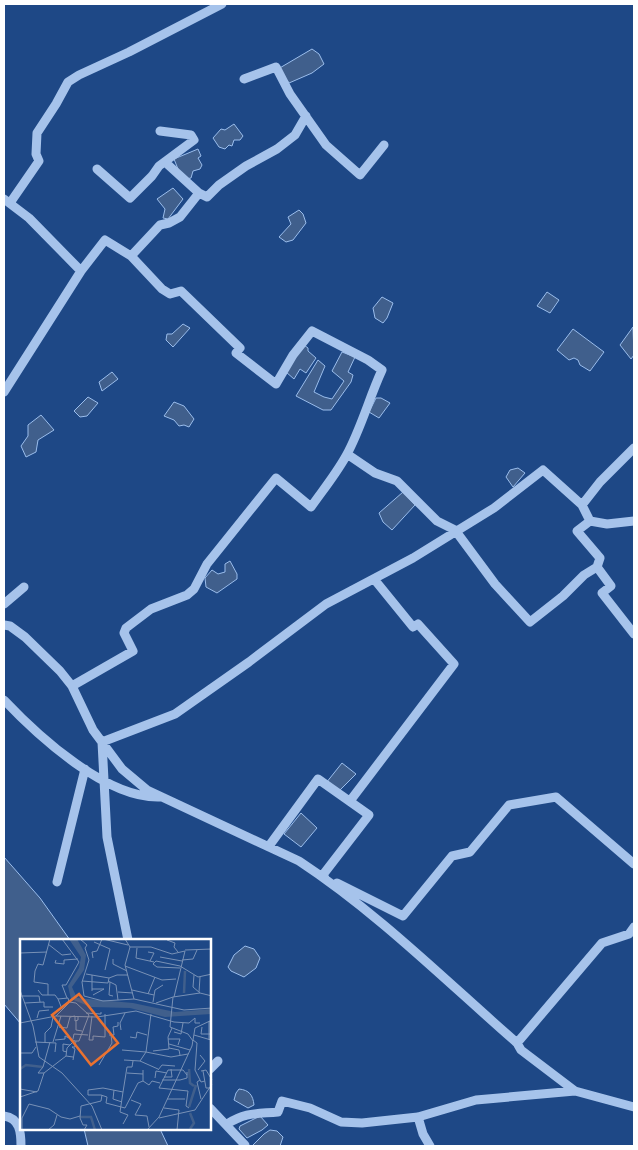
<svg xmlns="http://www.w3.org/2000/svg" width="638" height="1150" font-family="'Golos Text',sans-serif">
	<style>
		.water { fill: #405f8c; stroke: #9abdec }
		.lines { fill: none; stroke-linecap: round; stroke-linejoin: round }
		.minor { stroke: #a6c3eb; stroke-width: 9 }
		.inset-river { fill: none; stroke: #405f8c; stroke-width: 2.5 }
		.inset-road { fill: none; stroke: #7891b6; stroke-width: 1 }
		.view { fill: #eb7230; fill-opacity: 0.15; stroke: #eb7230; stroke-width: 2.5 }
		.inset-edge { fill: none; stroke: #fff; stroke-width: 2.5 }
	</style>
	<rect width="100%" height="100%" fill="#1e4886"/>
	<path class="water" d="M 312,49 L 319,54 L 324,64 L 312,73 L 289,83 L 278,69 Z
		M 234,124 L 243,136 L 240,140 L 234,140 L 232,146 L 229,145 L 225,149 L 219,147 L 213,138 L 221,129 L 225,130 Z
		M 198,149 L 201,156 L 198,158 L 202,165 L 200,169 L 193,171 L 191,178 L 186,179 L 178,169 L 174,159 Z
		M 173,188 L 183,199 L 168,219 L 163,218 L 165,209 L 157,199 Z
		M 299,210 L 303,214 L 306,223 L 293,240 L 286,242 L 279,237 L 291,224 L 288,217 Z
		M 547,292 L 559,300 L 550,313 L 537,306 Z
		M 382,297 L 393,303 L 387,318 L 383,323 L 375,318 L 373,308 Z
		M 183,324 L 190,328 L 173,347 L 166,340 L 167,334 L 172,334 Z
		M 633,327 L 634,355 L 631,359 L 620,345 Z
		M 573,329 L 604,352 L 590,371 L 580,365 L 578,360 L 574,358 L 569,360 L 557,350 Z
		M 304,345 L 308,348 L 308,351 L 316,358 L 306,373 L 300,369 L 294,379 L 286,372 Z
		M 342,352 L 355,357 L 348,372 L 353,375 L 351,382 L 331,410 L 323,410 L 296,396 L 318,360 L 325,366 L 314,392 L 324,397 L 332,399 L 344,381 L 332,371 Z
		M 112,372 L 118,379 L 102,391 L 99,382 Z
		M 88,397 L 98,403 L 87,416 L 80,417 L 74,411 Z
		M 376,398 L 381,398 L 390,403 L 379,418 L 369,412 Z
		M 174,402 L 184,406 L 194,419 L 189,427 L 184,425 L 179,426 L 174,420 L 164,416 Z
		M 41,415 L 54,430 L 38,440 L 36,452 L 26,457 L 21,446 L 28,436 L 28,425 Z
		M 518,468 L 525,473 L 513,487 L 506,477 L 510,470 Z
		M 403,492 L 415,505 L 392,530 L 383,522 L 379,513 Z
		M 230,561 L 237,574 L 237,579 L 217,593 L 206,587 L 205,578 L 212,570 L 218,574 L 225,572 L 225,564 Z
		M 342,763 L 356,774 L 339,791 L 326,783 Z
		M 301,813 L 317,828 L 301,847 L 284,834 Z
		M 4,857 L 40,898 L 70,940 L 21,940 L 21,1024 L 4,1004 Z
		M 245,946 L 254,949 L 260,958 L 256,968 L 244,977 L 231,971 L 228,967 L 234,955 Z
		M 239,1089 C 249,1090 253,1095 254,1105 L 248,1108 L 234,1100 L 236,1093 Z
		M 260,1116 L 268,1125 L 262,1130 L 247,1138 L 239,1129 L 240,1126 Z
		M 84,1129 L 160,1129 L 168,1146 L 88,1146 Z
		M 270,1130 L 277,1131 L 283,1137 L 280,1146 L 252,1146 L 264,1134 Z"/>
	<g class="lines">
		<path class="minor" d="M 244,79 L 276,67 L 290,94 L 326,145 L 360,175 L 384,145
			M 165,162 L 199,193
			M 97,169 L 130,198 L 152,176 L 159,166 L 194,140 L 191,135 L 160,131
			M 4,199 L 29,218 L 81,271
			M 10,203 L 39,161 L 36,154 L 37,133 L 56,104 L 68,82 L 79,75 L 129,52 L 222,4
			M 131,256 L 160,225 L 169,223 L 180,217 L 199,193 L 207,197 L 219,185 L 246,166 L 277,149 L 295,135 L 306,116
			M 4,392 L 81,271 L 105,240 L 131,256 L 162,289 L 170,294 L 181,291 L 240,348 L 236,353 L 276,384 L 293,355 L 312,331 L 368,360 L 382,370 C 369,398 361,429 346,456 C 336,474 323,490 311,507 L 276,478 L 207,564 L 194,589 L 187,595 L 151,609 L 126,628 L 124,633 L 133,651 L 72,686
			M 347,454 L 375,473 L 397,481 L 437,521 L 455,530 L 495,584 L 530,622 L 563,596 L 584,575 L 597,567
			M 582,505 L 600,482 L 634,448
			M 590,521 L 577,531 L 600,558 L 597,567 L 611,586 L 602,593 L 634,634
			M 4,604 L 24,587
			M 4,625 L 10,626 L 25,637 L 60,671 L 72,686 L 93,730 L 122,769 L 147,790 L 299,861 C 378,913 446,981 517,1043 L 521,1050 L 575,1091 L 634,1107
			M 4,700 C 39,737 106,798 159,797
			M 350,801 L 454,664 L 418,624 L 413,627 L 374,579
			M 269,846 L 318,779 L 369,815 L 322,876 L 325,878
			M 57,882 L 85,769
			M 337,883 L 403,916 L 452,856 L 470,852 L 509,805 L 556,797 L 634,864
			M 128,940 L 107,837 L 102,742 L 175,714 L 249,662 L 326,604 L 413,558 L 494,508 L 543,470 L 582,505 L 590,521 L 607,524 L 634,521
			M 517,1043 L 602,943 L 629,934 L 634,927
			M 210,1069 L 218,1061
			M 210,1108 L 245,1145 L 244,1146
			M 4,1116 C 20,1118 21,1133 21,1146
			M 418,1117 L 423,1134 L 430,1146
			M 227,1124 C 246,1112 256,1114 278,1112 L 282,1101 L 310,1108 L 341,1122 L 362,1123 L 418,1117 L 476,1100 L 575,1091"/>
	</g>
	<g transform="translate(20 939)">
		<rect width="191" height="191" fill="#1e4886"/>
		<path d="M 49,0 L 57,0 L 66,16 L 64,31 L 52,48 L 57,59 L 113,64 L 155,73 L 191,70 L 191,75 L 145,78 L 110,69 L 71,68 L 51,60 L 48,47 L 59,29 L 61,18 Z" fill="#405f8c"/>
		<path class="inset-river" d="M 164,54 L 165,32M 0,130 L 6,126 L 23,128M 169,130 L 170,144 L 174,147M 169,168 L 176,146M 170,174 L 174,184 L 170,190M 60,178 L 71,178 L 75,191"/>
		<path class="inset-road" d="M 42,0 L 59,23 L 46,46 L 42,46 L 47,59M 60,0 L 67,6 L 65,9 L 69,21 L 62,43 L 64,57 L 83,62 L 114,60M 83,0 L 108,6M 105,0 L 110,8 L 131,8 L 152,15 L 165,12M 147,1 L 155,4 L 154,8 L 158,13M 74,3 L 90,10 L 85,31M 28,5 L 42,16 L 51,15M 110,8 L 105,26 L 114,60 L 164,71 L 192,69M 117,9 L 116,19 L 134,23M 165,11 L 192,10M 128,13 L 134,14 L 130,22M 0,14 L 27,13M 140,18 L 162,22M 73,19 L 72,13 L 77,12 L 82,0M 93,20 L 93,25 L 107,32M 36,21 L 35,24 L 44,25 L 44,21 L 58,20M 162,21 L 173,20 L 177,11M 105,27 L 142,41 L 156,40M 137,28 L 133,25 L 136,22 L 160,27 L 178,38 L 192,35M 137,28 L 160,29M 66,35 L 89,39M 174,36 L 173,48 L 180,54M 62,42 L 88,44 L 89,39 L 97,36 L 108,36M 88,42 L 96,46 L 98,61M 90,43 L 89,56 L 93,57M 72,50 L 84,50 L 73,56M 0,51 L 13,87 L 19,118 L 42,134 L 72,167 L 82,191M 18,51 L 22,56 L 35,56 L 38,60M 112,51 L 134,56M 72,52 L 72,36M 98,53 L 113,54M 179,53 L 180,38M 128,55 L 135,38M 28,56 L 28,45 L 14,43 L 15,32 L 18,25 L 23,26 L 30,0M 0,57 L 19,57 L 20,63M 153,58 L 150,88 L 168,95 L 173,102M 153,58 L 180,54 L 192,57M 154,58 L 165,12M 133,63 L 135,51 L 143,46M 5,64 L 24,63 L 24,68 L 33,68M 136,64 L 153,58M 42,70 L 38,60 L 48,59 L 49,63 L 56,64 L 69,76 L 59,102 L 54,102 L 47,109 L 46,117M 66,74 L 81,75 L 81,73M 131,75 L 126,113 L 151,118 L 168,115M 36,77 L 50,63M 72,77 L 69,101 L 73,101 L 73,97 L 85,98 L 85,75M 17,79 L 19,72 L 29,71M 56,82 L 56,91 L 62,92M 0,84 L 36,77 L 77,78 L 116,72 L 154,83 L 169,84 L 175,79 L 175,84 L 180,84M 39,88 L 47,89 L 50,78 L 55,77 L 55,82 L 58,81 L 58,77M 182,88 L 181,95 L 190,95M 101,91 L 100,84 L 105,74M 154,93 L 161,95 L 163,84M 89,96 L 94,96 L 93,88 L 98,87 L 98,83M 174,96 L 191,101M 110,98 L 116,99 L 117,93 L 127,96M 53,100 L 54,95 L 68,96M 148,100 L 160,100 L 158,106M 35,101 L 45,100 L 45,97 L 55,102M 173,101 L 177,104 L 175,131 L 181,143 L 185,142M 189,101 L 189,82M 15,103 L 36,104 L 35,113M 25,103 L 25,94 L 31,88 L 33,78M 33,103 L 41,77M 149,105 L 170,111M 149,109 L 159,111 L 160,116M 102,111 L 126,113 L 120,122M 133,112 L 149,110 L 148,98 L 152,89M 47,113 L 43,112 L 43,105 L 50,106M 0,114 L 12,114 L 16,108M 53,121 L 55,110 L 52,108 L 55,108 L 56,102M 104,121 L 120,122 L 138,130M 79,126 L 92,104 L 91,96M 138,131 L 142,126 L 155,127M 178,131 L 185,122 L 180,116M 181,132 L 186,131 L 192,141M 183,132 L 186,149 L 190,149M 167,133 L 167,136 L 163,131 L 148,131 L 139,149 L 168,152 L 166,167 L 169,169M 24,134 L 18,134 L 23,128 L 30,103M 107,134 L 123,135M 144,138 L 152,138 L 151,130M 135,139 L 136,132 L 147,134M 142,141 L 160,141 L 167,139 L 167,136M 180,141 L 177,143 L 181,160M 123,142 L 129,146 L 132,142 L 140,144M 0,150 L 17,153M 94,151 L 93,160 L 102,163M 103,153 L 83,149 L 68,151 L 68,156 L 81,156 L 87,158 L 86,164 L 105,169 L 118,144 L 123,142 L 123,131M 0,158 L 18,152 L 24,134 L 46,117 L 53,118M 147,160 L 165,160M 111,161 L 121,165 L 115,176 L 127,177 L 129,188M 144,169 L 159,171 L 157,191M 139,178 L 172,107 L 175,89 L 192,81M 139,179 L 175,171 L 192,145M 103,185 L 108,176 L 100,173 L 103,153 L 107,128 L 112,128 L 113,122M 2,191 L 2,179 L 9,165 L 29,170 L 41,178 L 50,180 L 60,177M 28,191 L 34,186 L 37,176M 64,191 L 67,186 L 63,186 L 60,179 L 61,167 L 81,162 L 82,156M 127,191 L 139,178"/>
		<path class="view" d="M 59,55 L 98,104 L 71,126 L 32,76 Z"/>
		<rect width="191" height="191" class="inset-edge"/>
	</g>
	<rect width="638" height="1150" fill="none" stroke="#ffffff" stroke-width="10"/>
</svg>
